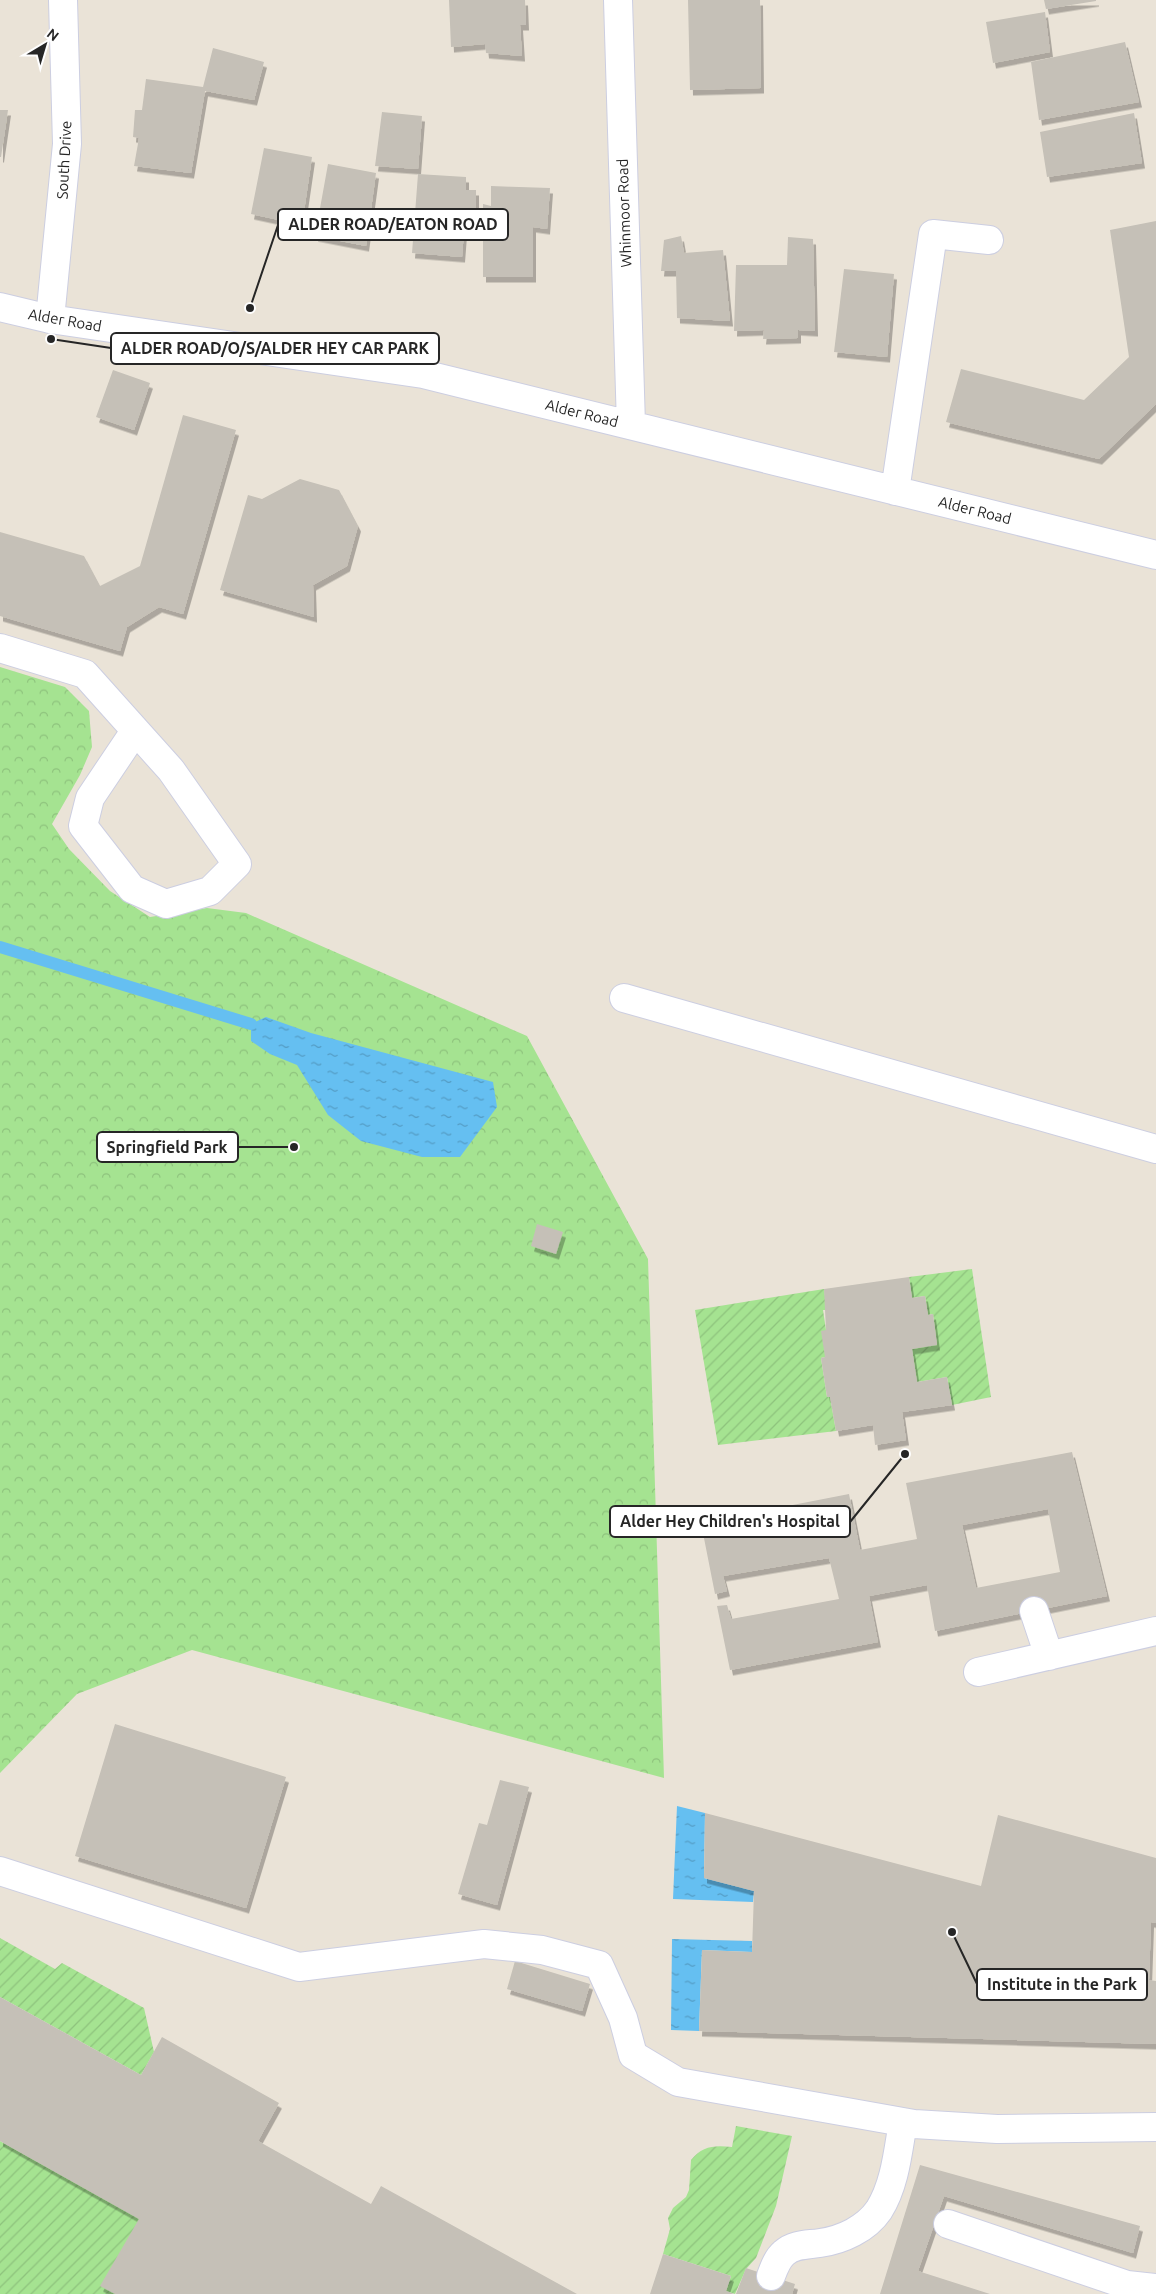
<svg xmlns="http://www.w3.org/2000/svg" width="1156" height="2294" font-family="Ubuntu,sans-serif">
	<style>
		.forest { fill: url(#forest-crowns) }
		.garden { fill: url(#garden-furrows) }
		.water { fill: url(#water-ripples) }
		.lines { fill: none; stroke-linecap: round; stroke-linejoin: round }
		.stream { stroke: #65bff1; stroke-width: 12 }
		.building { fill: #c5c0b7; fill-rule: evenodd; filter: url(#shadow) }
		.minor-casing { stroke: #cccee1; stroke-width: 30 }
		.minor { stroke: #fff; stroke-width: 28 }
		.labels { text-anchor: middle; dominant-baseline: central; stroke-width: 4; stroke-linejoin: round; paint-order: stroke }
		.street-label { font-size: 15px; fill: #262626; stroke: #fff }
		.leader { fill: none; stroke: #262626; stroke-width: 2 }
		.callout-dot { fill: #262626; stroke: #fff; stroke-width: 2 }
		.callout { fill: #fff; stroke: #262626; stroke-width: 2 }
		.callout-label { font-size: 16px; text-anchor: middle; font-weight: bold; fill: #262626 }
	</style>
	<defs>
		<pattern id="forest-crowns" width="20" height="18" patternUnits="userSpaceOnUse" patternTransform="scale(1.25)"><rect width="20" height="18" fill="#a5e391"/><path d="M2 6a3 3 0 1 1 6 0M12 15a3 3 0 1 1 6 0" fill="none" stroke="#8ec37d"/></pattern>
		<pattern id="garden-furrows" width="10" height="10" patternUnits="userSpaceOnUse" patternTransform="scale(1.25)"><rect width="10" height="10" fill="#a5e391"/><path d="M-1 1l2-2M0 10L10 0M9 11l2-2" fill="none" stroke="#8ec37d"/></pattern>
		<pattern id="water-ripples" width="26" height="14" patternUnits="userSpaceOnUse" patternTransform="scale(1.25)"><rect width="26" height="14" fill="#65bff1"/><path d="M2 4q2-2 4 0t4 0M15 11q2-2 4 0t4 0" fill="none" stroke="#539bc3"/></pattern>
		<filter id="shadow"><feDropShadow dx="3" dy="5.5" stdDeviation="0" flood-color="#0004"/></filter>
	</defs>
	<rect width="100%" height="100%" fill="#eae3d7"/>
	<path class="forest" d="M 0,667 L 65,687 L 89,711 L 92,747 L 80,775 L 52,824 L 69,849 L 110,891 L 150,917 L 207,908 L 246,913 L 527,1036 L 648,1259 L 664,1778 L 192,1650 L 77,1694 L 0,1773 Z"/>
	<path class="garden" d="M 972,1269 L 991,1397 L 952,1405 L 947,1377 L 917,1382 L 912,1349 L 937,1344 L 933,1314 L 928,1315 L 925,1296 L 912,1298 L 909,1277 Z
		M 824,1289 L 827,1310 L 823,1310 L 826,1330 L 825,1357 L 821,1358 L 827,1397 L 830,1397 L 836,1431 L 718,1445 L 695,1310 Z
		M 0,1938 L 55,1969 L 62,1963 L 144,2008 L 154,2052 L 141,2075 L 0,1997 Z
		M 736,2126 L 792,2136 L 776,2206 L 756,2258 L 746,2269 L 735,2294 L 726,2291 L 731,2276 L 663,2254 L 670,2229 L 668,2218 L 673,2208 L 686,2197 L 689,2190 L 691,2160 C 702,2146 714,2145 732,2147 Z
		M 0,2141 L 274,2294 L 0,2294 Z"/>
	<path class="water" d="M 266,1017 L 311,1033 L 493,1082 L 497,1107 L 460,1157 L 422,1157 L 361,1141 L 328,1115 L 297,1065 L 270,1054 L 251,1041 L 251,1024 Z
		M 677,1806 L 705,1813 L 704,1878 L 754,1891 L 753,1902 L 673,1899 Z
		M 672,1939 L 752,1941 L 752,1952 L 702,1950 L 699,2031 L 671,2030 Z"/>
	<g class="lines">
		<path class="stream" d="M 0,947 L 251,1024"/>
	</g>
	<path class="building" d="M 449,0 L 525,0 L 526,25 L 520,25 L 522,56 L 486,53 L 485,44 L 451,47 Z
		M 688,0 L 760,0 L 761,88 L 690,90 Z
		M 1044,0 L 1096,0 L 1096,1 L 1046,9 Z
		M 1045,12 L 1050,52 L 993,63 L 986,22 Z
		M 1125,42 L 1139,102 L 1039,120 L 1031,62 Z
		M 213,48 L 264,62 L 254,100 L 205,91 L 191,173 L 134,166 L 139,138 L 133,137 L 135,110 L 142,110 L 146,79 L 203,87 Z
		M 0,110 L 8,110 L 1,157 L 0,157 Z
		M 382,112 L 422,116 L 418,169 L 375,166 Z
		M 1134,113 L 1142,163 L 1047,177 L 1040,132 Z
		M 264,148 L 312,157 L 302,225 L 251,214 Z
		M 328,164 L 376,173 L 366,246 L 315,236 Z
		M 418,174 L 466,177 L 466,190 L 476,190 L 476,218 L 465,218 L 462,257 L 412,253 Z
		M 491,186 L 550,188 L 547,229 L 533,227 L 533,277 L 483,277 L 483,204 L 491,206 Z
		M 1156,221 L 1156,404 L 1099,459 L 946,422 L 961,369 L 1084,400 L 1129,357 L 1110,230 Z
		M 681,236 L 684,253 L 723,250 L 730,321 L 677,318 L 676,271 L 661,271 L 664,240 Z
		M 788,237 L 813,239 L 815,331 L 798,330 L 798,338 L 763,339 L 764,330 L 734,331 L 736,265 L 787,265 Z
		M 844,269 L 894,274 L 887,357 L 834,352 Z
		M 113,370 L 150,383 L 134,430 L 96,417 Z
		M 183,415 L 236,430 L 183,614 L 159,607 L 127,627 L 120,651 L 0,616 L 0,532 L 84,556 L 100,586 L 140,566 Z
		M 300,479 L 339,490 L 358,526 L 347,566 L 313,585 L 314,617 L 220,590 L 248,495 L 262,499 Z
		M 537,1224 L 563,1232 L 556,1254 L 531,1246 Z
		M 909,1277 L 912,1298 L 925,1296 L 928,1315 L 933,1314 L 937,1345 L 912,1349 L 917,1382 L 947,1377 L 952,1405 L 902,1412 L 906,1440 L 875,1445 L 873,1425 L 836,1431 L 830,1397 L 827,1397 L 821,1358 L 825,1357 L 821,1331 L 826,1330 L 824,1289 Z
		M 1072,1452 L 1107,1596 L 935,1631 L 927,1585 L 869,1596 L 878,1642 L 730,1670 L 717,1606 L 727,1605 L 731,1619 L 839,1599 L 829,1558 L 723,1576 L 727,1591 L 715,1594 L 701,1523 L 849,1494 L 860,1550 L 917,1539 L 906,1483 ZM 1048,1509 L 1060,1572 L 976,1588 L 962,1525 Z
		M 115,1724 L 286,1777 L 246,1908 L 75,1856 Z
		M 500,1780 L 529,1787 L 497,1905 L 458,1894 L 479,1823 L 487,1825 Z
		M 705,1813 L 981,1886 L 998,1815 L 1156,1858 L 1156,1923 L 1151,1922 L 1149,1980 L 1156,1981 L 1156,2044 L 699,2031 L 702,1950 L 752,1952 L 754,1891 L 704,1878 Z
		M 515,1961 L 590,1984 L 582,2011 L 507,1989 Z
		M 0,1997 L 141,2075 L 162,2037 L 279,2103 L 258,2141 L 371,2204 L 381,2186 L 577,2294 L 115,2294 L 100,2286 L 139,2219 L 0,2141 Z
		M 920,2165 L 1140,2226 L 1133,2253 L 944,2196 L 918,2271 L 990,2294 L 880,2294 Z
		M 663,2254 L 731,2276 L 726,2291 L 734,2294 L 650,2294 Z
		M 746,2268 L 795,2284 L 792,2294 L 736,2294 Z"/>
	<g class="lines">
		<defs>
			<path id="minor" d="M 618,0 L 631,425
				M 0,307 L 50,319 L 423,374 L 1156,555
				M 50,319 L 67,144 L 63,0
				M 895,491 L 933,234 L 989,240
				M 0,648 L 85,674 L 171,770 L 237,864 L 210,891 L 166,904 L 132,889 L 83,826 L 90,798 L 135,731
				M 624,998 L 1156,1149
				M 1034,1611 L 1049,1656
				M 978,1672 L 1156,1631
				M 0,1871 L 299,1967 L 484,1944 L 542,1950 L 599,1965 L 623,2018 L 633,2055 L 678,2082 L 914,2124 L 997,2129 L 1156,2127
				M 948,2224 L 1127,2285 L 1156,2288
				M 771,2276 C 774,2268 777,2259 784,2253 C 794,2244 807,2245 820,2243 C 842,2240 866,2229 879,2210 C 895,2185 898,2151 903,2122"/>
		</defs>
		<use href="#minor" class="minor-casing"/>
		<use href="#minor" class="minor"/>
	</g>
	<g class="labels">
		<g class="street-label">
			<text transform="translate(64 160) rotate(-87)">South Drive</text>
			<text transform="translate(624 213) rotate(-92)">Whinmoor Road</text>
			<text transform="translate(65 320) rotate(10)">Alder Road</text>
			<text transform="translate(582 413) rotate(14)">Alder Road</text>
			<text transform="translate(975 510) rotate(14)">Alder Road</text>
		</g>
	</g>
	<path class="leader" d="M250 308L278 225M51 339L111 348M294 1147L238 1147M905 1454L850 1522M952 1932L977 1984"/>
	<g class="callout-dot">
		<circle cx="250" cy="308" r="5"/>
		<circle cx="51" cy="339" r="5"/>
		<circle cx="294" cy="1147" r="5"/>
		<circle cx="905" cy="1454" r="5"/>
		<circle cx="952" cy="1932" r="5"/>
	</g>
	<g class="callout">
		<rect x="278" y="209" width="230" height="31" rx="5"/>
		<rect x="111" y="333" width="328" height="31" rx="5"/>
		<rect x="97" y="1132" width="141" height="30" rx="5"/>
		<rect x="610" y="1506" width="240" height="31" rx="5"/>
		<rect x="977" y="1969" width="170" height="31" rx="5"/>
	</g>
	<g class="callout-label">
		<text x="393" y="230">ALDER ROAD/EATON ROAD</text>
		<text x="275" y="354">ALDER ROAD/O/S/ALDER HEY CAR PARK</text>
		<text x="167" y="1153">Springfield Park</text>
		<text x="730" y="1527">Alder Hey Children's Hospital</text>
		<text x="1062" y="1990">Institute in the Park</text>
	</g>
	<g transform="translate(45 45) rotate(38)" stroke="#ffffff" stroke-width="4" paint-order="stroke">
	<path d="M0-4L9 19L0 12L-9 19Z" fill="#262626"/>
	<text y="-8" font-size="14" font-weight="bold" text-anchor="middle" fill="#262626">N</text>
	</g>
</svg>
